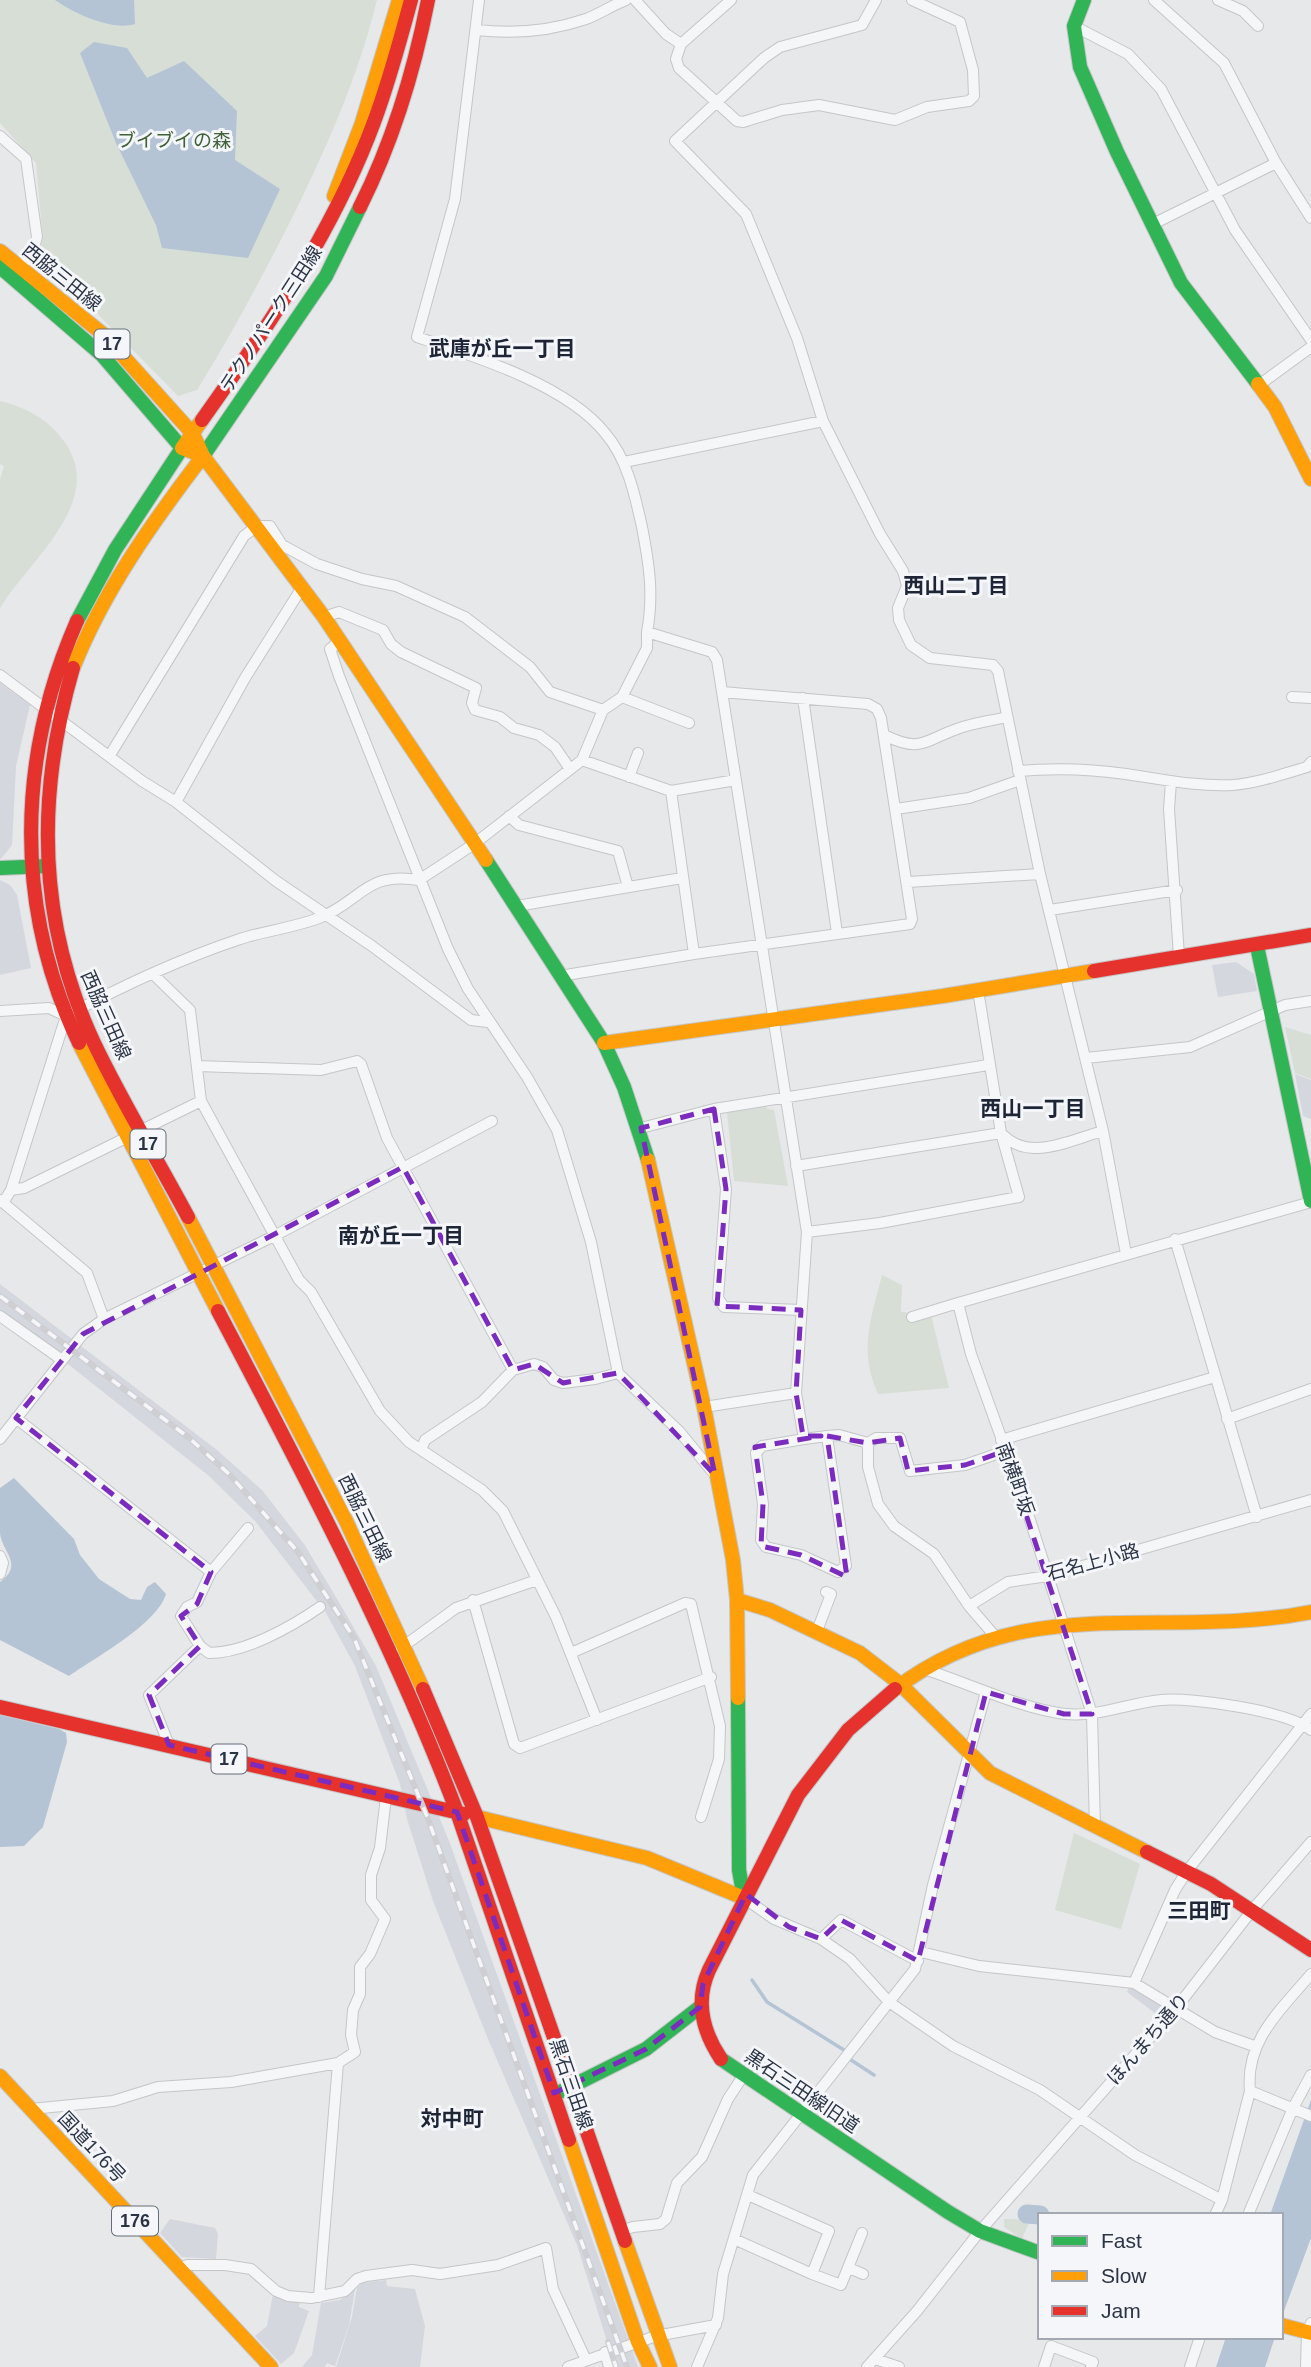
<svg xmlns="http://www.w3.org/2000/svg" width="1311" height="2367" font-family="Helvetica,'Noto Sans JP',sans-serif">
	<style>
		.built { fill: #d4d7dd }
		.green { fill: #d6ded6 }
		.water { fill: #b4c4d5 }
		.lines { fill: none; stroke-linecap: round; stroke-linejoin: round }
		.stream { stroke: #b4c4d5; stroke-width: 3.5 }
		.river { stroke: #b4c4d5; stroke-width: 19 }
		.street-casing { stroke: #c4c6c8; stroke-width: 12 }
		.fast-casing { stroke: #c4c6c8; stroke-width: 16 }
		.slow-casing { stroke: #c4c6c8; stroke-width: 16 }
		.jam-casing { stroke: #c4c6c8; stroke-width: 16 }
		.street { stroke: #f5f6f7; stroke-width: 10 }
		.fast { stroke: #30b455; stroke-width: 14 }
		.slow { stroke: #ff9f0a; stroke-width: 14 }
		.jam { stroke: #e5322d; stroke-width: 14 }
		.rail-casing { stroke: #cecfd2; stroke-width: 6 }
		.rail { stroke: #f4f6f9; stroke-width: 3.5; stroke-dasharray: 10; stroke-linecap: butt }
		.marked { fill: none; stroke: #7b2cbf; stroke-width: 5; stroke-dasharray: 14 9; stroke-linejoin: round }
		.labels { text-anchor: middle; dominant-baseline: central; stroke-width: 6; stroke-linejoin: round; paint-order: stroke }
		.shield { fill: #f4f6f9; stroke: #676e7b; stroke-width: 2 }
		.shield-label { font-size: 18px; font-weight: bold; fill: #2b3445 }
		.park-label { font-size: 19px; fill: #3f6138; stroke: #f4f6f9 }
		.street-label { font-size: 19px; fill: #2b3445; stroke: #f4f6f9 }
		.neighbourhood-label { font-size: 21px; font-weight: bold; fill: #1d2536; stroke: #f4f6f9 }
	</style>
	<rect width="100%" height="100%" fill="#e6e8ea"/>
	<path class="built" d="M 0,683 L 30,705 L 16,766 L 12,845 L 0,860 Z
		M 0,880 L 10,885 L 17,895 L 31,968 L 0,975 Z
		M 1236,962 L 1254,974 L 1257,991 L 1218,997 L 1212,965 Z
		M 1295,1074 L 1311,1080 L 1311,1119 L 1303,1116 Z
		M 0,1284 L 217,1450 L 262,1490 L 304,1544 L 340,1604 L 376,1666 L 449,1841 L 638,2367 L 615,2367 L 577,2245 L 488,2039 L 433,1901 L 407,1819 L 400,1784 L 355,1666 L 326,1613 L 255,1521 L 209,1476 L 0,1310 Z
		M 1130,1985 L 1166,2009 L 1160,2017 L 1127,1992 Z
		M 170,2219 L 215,2228 L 218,2234 L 216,2259 L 182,2257 L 160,2233 Z
		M 386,2280 L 387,2286 L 415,2289 L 425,2326 L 420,2367 L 336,2367 L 352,2317 L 357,2288 L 362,2283 Z
		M 355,2289 L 349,2325 L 335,2366 L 327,2363 L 325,2367 L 302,2367 L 312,2355 L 321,2303 L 340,2300 Z
		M 273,2294 L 300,2301 L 299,2307 L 309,2311 L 294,2353 L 281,2364 L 255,2336 L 267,2326 Z"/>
	<path class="green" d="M 0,0 L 377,0 C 358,77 327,147 292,218 C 262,277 232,334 197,390 L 178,396 L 88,304 L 35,262 L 43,240 L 36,163 L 0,123 Z
		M 0,401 C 25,407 48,419 63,440 C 109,500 28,561 0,608 L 0,480 L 4,466 L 0,464 Z
		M 1285,1027 L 1311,1035 L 1311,1079 L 1295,1073 Z
		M 766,1105 L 767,1109 L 774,1110 L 788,1186 L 734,1181 L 727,1112 Z
		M 882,1275 L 902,1285 L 901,1312 L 931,1315 L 949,1388 L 878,1394 C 858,1349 871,1320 882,1275 Z
		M 1074,1833 L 1140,1864 L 1121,1929 L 1055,1910 Z
		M 1004,2219 L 1030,2220 L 1022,2239 L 1004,2227 Z"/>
	<path class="water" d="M 55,0 L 134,0 L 135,24 C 112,31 75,14 55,0 Z
		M 94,42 L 127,48 L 147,78 L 184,61 L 237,111 L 235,160 L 280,189 L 248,258 L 162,248 L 156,225 L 116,143 L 80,53 Z
		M 14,1478 L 74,1539 L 80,1555 L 99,1579 L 130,1599 L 141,1600 L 147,1587 L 155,1582 L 166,1594 C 157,1624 95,1658 69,1676 L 0,1640 L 0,1582 C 25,1564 1,1551 0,1533 C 0,1518 0,1503 0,1488 Z
		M 0,1715 L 59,1729 L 66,1733 L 67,1742 L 43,1827 L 24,1846 L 0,1847 Z
		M 1311,2100 L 1311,2238 L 1281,2319 L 1281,2215 L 1270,2215 Z
		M 1226,2337 L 1275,2337 L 1265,2367 L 1216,2367 Z"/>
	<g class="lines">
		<path class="stream" d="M 752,1980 L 767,2002 L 844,2050
			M 851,2060 L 874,2075"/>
		<path class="river" d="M 1027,2214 L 1040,2215"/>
		<defs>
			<path id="street" d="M 479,0 L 455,199 L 417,337 C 474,356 567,385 605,433 C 627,458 635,495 642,527 C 649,563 654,595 647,632 L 712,652 L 717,660 L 807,1232 L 796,1393 L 804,1439 L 827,1436 L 846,1566 L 838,1572 L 801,1555 L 766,1547 L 761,1540 L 763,1504 L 756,1453 L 762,1446 L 804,1439
				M 635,0 L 666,34 L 681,44
				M 731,0 L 681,44 L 676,59 L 679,68 L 737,121 L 743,122 L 782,110 L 819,105 L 895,120 L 927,107 L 969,101 L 974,96 L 973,70 L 960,22 L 912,0
				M 876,0 L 862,25 L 780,47 L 764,58 L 675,141 L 746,214 L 797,338 L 823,421 L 880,534 L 903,571 L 907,586 L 898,608 L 899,620 L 911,645 L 930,658 L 993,665 L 998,671 L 1040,874 L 1103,1131 L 1126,1254
				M 1154,0 L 1224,63 L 1276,163 L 1311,218
				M 1218,0 L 1243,11 L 1258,26
				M 1074,26 L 1128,54 L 1161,89 L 1235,230 L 1311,340
				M 477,30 C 513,34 551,31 586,19 C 600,14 612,5 626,0
				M 0,136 L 26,159 L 37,237 L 33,251 L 21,268
				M 1153,224 L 1276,163
				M 1259,385 L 1311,347
				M 624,462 L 823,421
				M 324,617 L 339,612 L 383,630 L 391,644 L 401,652 L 476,688 L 472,703 L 475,710 L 500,717 L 514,728 L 539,735 L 555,747 L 570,769
				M 340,641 L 330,649 L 339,676 L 448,949 L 468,989 L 527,1077 L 557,1130 L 591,1242 L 618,1373 L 679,1431 L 715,1475
				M 0,675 L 142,781 L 176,802 L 276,881 L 372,946 L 471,1020 L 488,1022
				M 622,697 L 689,723
				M 1292,697 L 1311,698
				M 803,698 L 837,933
				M 884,735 C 921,753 923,741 957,729 C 973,723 990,721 1007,717
				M 110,755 L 244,536 L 257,526 L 270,526 L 282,545 L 317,564 L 362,579 L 396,586 L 465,617 L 530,667 L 550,692 L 603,710
				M 582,760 L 603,710 L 622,697 L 647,648 L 647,632
				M 1018,771 C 1053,768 1091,769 1126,774 C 1161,779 1197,787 1233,785 C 1258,783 1283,774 1307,767 L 1311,762
				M 629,777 L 638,753
				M 1171,782 L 1169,809 L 1179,956
				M 671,791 L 736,780
				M 176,802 L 245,678 L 301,589
				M 896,809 L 969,798 L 1020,780
				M 509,816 L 519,825 L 618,851 L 628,887
				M 908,882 L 1040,874
				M 517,906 L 682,878
				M 1050,910 L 1177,890
				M 694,954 L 910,924 L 912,919 L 881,718 L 877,709 L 868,704 L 722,692
				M 154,975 L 190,1010 L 201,1101 L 299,1280 L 311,1292 L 380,1411 L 409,1442 L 482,1490 L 503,1511 L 556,1617 L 597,1720
				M 0,1011 L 49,1008 L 66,1016
				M 1086,1058 L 1190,1047 L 1285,1005 L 1311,1001
				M 197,1066 L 321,1070 L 357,1061 L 361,1064 L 387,1138 L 513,1370
				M 714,1109 L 726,1189 L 718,1298 L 724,1307 L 801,1310
				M 641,1128 L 714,1109 L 988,1065
				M 1003,1135 C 1030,1162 1070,1140 1103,1131
				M 796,1166 L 1001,1133
				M 11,1190 L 24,1188 L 201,1101
				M 0,1200 L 87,1273 L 104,1319
				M 3,1203 L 11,1190 L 66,1016 C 120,987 178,960 237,940 C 263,931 293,928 319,918 C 362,901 365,871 419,880 L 474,844 L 582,760 L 671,791 L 694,954 L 560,976
				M 807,1232 L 880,1223 L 1019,1197 L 1001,1133 L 978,990
				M 1175,1239 L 1257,1517
				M 0,1316 L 62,1360
				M 912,1317 L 958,1303
				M 704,1407 L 796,1393
				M 16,1418 L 211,1572 L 248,1528
				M 1227,1419 L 1311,1389
				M 827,1436 L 839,1435 L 868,1443 L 868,1467 L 878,1504 L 894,1526 L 934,1554 L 969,1606 L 994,1635
				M 0,1439 L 83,1334 L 104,1319 L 276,1235 L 492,1121
				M 1001,1440 L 1215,1377
				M 868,1443 L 876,1438 L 900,1438 L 910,1471 L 965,1465 L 1005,1451
				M 421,1450 L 425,1440 L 482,1402 L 513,1370 L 534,1364 L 543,1367 L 554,1380 L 563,1383 L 595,1379 L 618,1373
				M 0,1556 L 3,1563 L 0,1574
				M 211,1572 L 197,1602 L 187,1607 L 181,1616 L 200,1646 L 209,1653 C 245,1653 291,1627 320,1607
				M 473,1600 L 514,1744 L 520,1748 L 711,1677
				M 969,1606 L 1008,1582 L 1048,1576 L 1311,1500
				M 817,1631 L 831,1594 L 826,1592
				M 401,1648 L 456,1608 L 537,1580
				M 571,1653 L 685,1603 L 691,1604 L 720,1726 L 719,1759 L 701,1817
				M 924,1669 C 965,1682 1024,1710 1066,1714 C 1099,1717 1129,1703 1161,1700 C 1193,1697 1287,1711 1311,1730
				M 169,1745 L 149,1695 L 200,1646
				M 1095,1827 L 1092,1714 L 1024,1501 L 971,1354 L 958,1303 L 1311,1202
				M 744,1898 L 774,1919 L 821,1939 L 850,1959 L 889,2002 L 953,2046 L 1040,2090 L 1135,2155 L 1222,2200
				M 821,1939 L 841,1920 L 918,1961
				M 921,1952 L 979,1966 L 1134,1983 L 1215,2032 L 1254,2046
				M 1134,1983 L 1175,1890 L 1187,1871 L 1311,1714
				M 1250,2091 L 1311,2116
				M 31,2109 L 113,2101 L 158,2087 L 231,2082 L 338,2063 L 355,2052 L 351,2035 L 353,2010 L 360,1994 L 360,1967 L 370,1954 L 385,1919 L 371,1900 L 371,1875 L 380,1848 L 386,1797
				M 1215,2215 L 1222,2200 L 1250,2091 C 1245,2040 1281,2010 1311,1974
				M 1248,2215 L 1293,2108 L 1311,2075
				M 621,2231 L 633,2227 L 660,2224 L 666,2219 L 677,2183 L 702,2157 L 728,2099 L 743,2076
				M 734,2239 L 812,2274 L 829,2231 L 748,2195
				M 849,2268 L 863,2274
				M 179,2269 L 187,2265 L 225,2265 L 251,2269 L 276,2291 L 288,2296 L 311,2298 L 345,2291 L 357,2279 L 366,2276 L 412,2270 L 440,2274 L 498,2265 L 546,2248 L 553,2289 L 586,2360
				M 812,2274 L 841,2285 L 862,2233
				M 319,2297 L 338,2063
				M 605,2352 L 609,2367
				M 875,2359 L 899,2367
				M 568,2367 L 656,2336 L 716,2325
				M 697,2367 L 718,2318 L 723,2274 L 753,2175 L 915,1969 L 933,1885 L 986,1692
				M 867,2367 L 917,2311 L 980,2231 L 1177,2007 L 1253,1909 L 1311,1842
				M 1044,2367 L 1051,2346 L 1093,2362 L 1091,2367
				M 1190,2367 L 1200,2337
				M 1306,2367 L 1307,2332 L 1311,2323"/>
			<path id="fast" d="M 1084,0 L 1074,26 L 1080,67 L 1117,152 L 1181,283 L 1258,384
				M 0,267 L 102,355 L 182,448 L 115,550 L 77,621
				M 203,456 L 326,276 L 360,207
				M 486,860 L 604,1043 L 624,1087 L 648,1160
				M 0,868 L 47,866
				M 1257,946 L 1311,1201
				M 738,1698 L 739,1870 L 744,1898
				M 721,2059 L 948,2212 L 980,2231 L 1040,2253
				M 562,2091 L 646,2049 L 700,2007"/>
			<path id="slow" d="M 334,196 L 362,123 L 399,0
				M 0,251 L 104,335 L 193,434 L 203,456 C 152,523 104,590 73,668
				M 1258,384 L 1275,407 L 1311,479
				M 202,420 L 182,448 L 203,456 L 324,617 L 486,860
				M 79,1043 L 218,1311
				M 604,1043 L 943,996 L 1094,971
				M 648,1160 L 704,1407 L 733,1560 L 737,1600 L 738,1698
				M 188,1217 L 346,1521 L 423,1689
				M 737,1600 L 770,1610 L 860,1653 L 899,1683 L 990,1773 L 1147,1852
				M 895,1689 C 1028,1588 1161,1641 1311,1612
				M 477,1817 L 647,1858 L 744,1898
				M 0,2076 L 271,2367
				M 569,2140 L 638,2342 L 650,2367
				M 625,2241 L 670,2367
				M 1281,2325 L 1311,2333"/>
			<path id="jam" d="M 360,207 C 393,141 414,72 428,0
				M 202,420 C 268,327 334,230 374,122 C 389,82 400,41 411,0
				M 77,621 C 17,758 14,907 79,1043
				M 73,668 C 36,795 37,921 94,1043 C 122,1102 157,1159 188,1217
				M 1094,971 L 1311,935
				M 218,1311 C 304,1475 391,1638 457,1812
				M 423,1689 L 477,1817
				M 0,1707 L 464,1814
				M 457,1812 L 569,2140
				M 477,1817 L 625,2241
				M 1147,1852 L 1211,1884 L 1311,1950
				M 721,2059 C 703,2032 695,2001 709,1970 L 798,1795 L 848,1730 L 895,1689"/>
		</defs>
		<use href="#street" class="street-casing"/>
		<use href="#fast" class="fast-casing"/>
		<use href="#slow" class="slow-casing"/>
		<use href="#jam" class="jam-casing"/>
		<use href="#street" class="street"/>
		<use href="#fast" class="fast"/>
		<use href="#slow" class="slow"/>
		<use href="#jam" class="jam"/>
		<defs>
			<path id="rail" d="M 0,1296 L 188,1437 L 229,1474 L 298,1552 L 354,1638 L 428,1819 L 627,2367
				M 608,2342 L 616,2367"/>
		</defs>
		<use href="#rail" class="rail-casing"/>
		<use href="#rail" class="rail"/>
	</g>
	<path class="marked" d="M 714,1109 L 726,1189 L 717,1306 L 801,1310 L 796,1393 L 803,1436 L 821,1436 L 755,1447 L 763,1504 L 761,1546 L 801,1555 L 847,1577 L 827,1436 L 868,1443 L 900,1438 L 908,1471 L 965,1465 L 1005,1451 L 1092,1714 L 1064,1714 L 986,1692 L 918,1961 L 841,1920 L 821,1939 L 789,1927 L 746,1894 L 703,1984 L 700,2007 L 646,2049 L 554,2093 L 457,1812 L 169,1745 L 149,1695 L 200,1646 L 181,1616 L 197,1604 L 211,1572 L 16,1418 L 83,1334 L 403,1167 L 513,1370 L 534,1364 L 563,1383 L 618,1373 L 715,1475 L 641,1128 Z"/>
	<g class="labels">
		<g class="shield">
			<rect x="94.5" y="329.5" width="35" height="29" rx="5"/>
			<rect x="130.5" y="1129.5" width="35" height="29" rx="5"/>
			<rect x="211.5" y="1744.5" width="35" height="29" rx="5"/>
			<rect x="112" y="2206.5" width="46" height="29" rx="5"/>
		</g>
		<g class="shield-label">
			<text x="112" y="344">17</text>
			<text x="148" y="1144">17</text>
			<text x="229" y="1759">17</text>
			<text x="135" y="2221">176</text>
		</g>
		<g class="park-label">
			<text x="174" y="140">ブイブイの森</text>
		</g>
		<g class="street-label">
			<text transform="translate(62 277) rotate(39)">西脇三田線</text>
			<text transform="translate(271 319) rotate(-57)">テクノパーク三田線</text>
			<text transform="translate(106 1015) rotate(66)">西脇三田線</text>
			<text transform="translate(1015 1479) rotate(70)">南横町坂</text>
			<text transform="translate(365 1518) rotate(64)">西脇三田線</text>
			<text transform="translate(1093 1562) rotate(-15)">石名上小路</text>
			<text transform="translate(1148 2039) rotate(-49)">ほんまち通り</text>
			<text transform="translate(571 2084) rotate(71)">黒石三田線</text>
			<text transform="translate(802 2091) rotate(34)">黒石三田線旧道</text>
			<text transform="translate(92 2147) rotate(47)">国道176号</text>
		</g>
		<g class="neighbourhood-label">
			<text x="502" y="348">武庫が丘一丁目</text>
			<text x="956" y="585">西山二丁目</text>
			<text x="1033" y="1108">西山一丁目</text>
			<text x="401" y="1235">南が丘一丁目</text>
			<text x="1199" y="1910">三田町</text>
			<text x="452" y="2118">対中町</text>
		</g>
	</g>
	<rect x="1038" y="2213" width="245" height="126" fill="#f4f6f9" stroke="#a4a8b1" stroke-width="2"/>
	<rect x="1052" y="2236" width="35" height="10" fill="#30b455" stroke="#a4a8b1" stroke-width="2"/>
	<text x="1101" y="2248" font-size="21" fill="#2b3445">Fast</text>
	<rect x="1052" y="2271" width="35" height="10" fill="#ff9f0a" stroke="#a4a8b1" stroke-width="2"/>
	<text x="1101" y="2283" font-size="21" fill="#2b3445">Slow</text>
	<rect x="1052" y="2306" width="35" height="10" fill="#e5322d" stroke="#a4a8b1" stroke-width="2"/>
	<text x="1101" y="2318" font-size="21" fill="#2b3445">Jam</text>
</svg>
